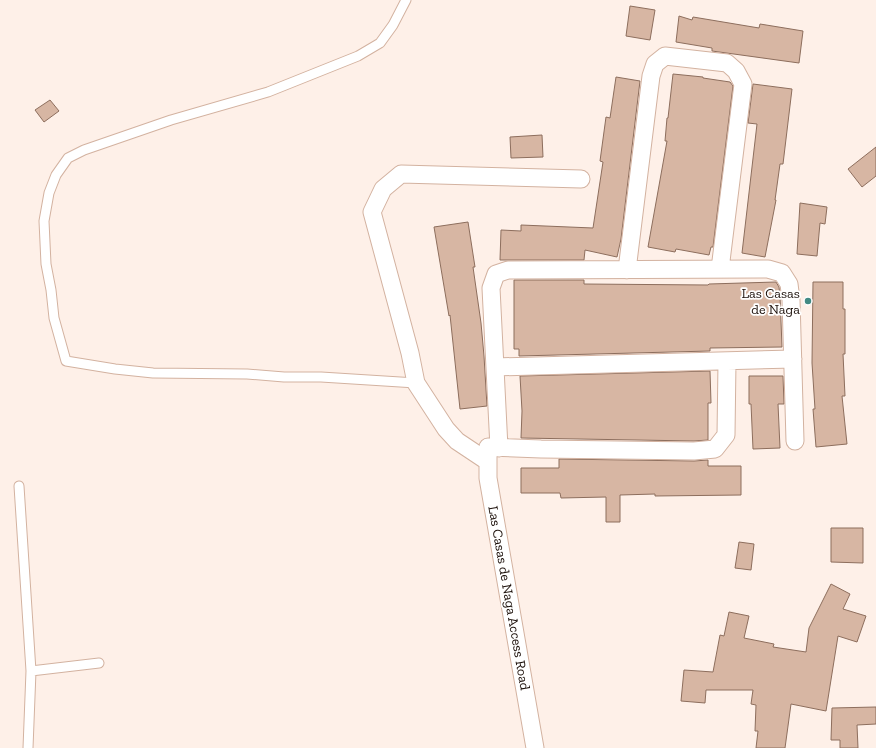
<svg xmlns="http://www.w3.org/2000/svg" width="876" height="748" font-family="'Zilla Slab',serif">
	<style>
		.building { fill: #d7b6a3; stroke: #8d6e5d }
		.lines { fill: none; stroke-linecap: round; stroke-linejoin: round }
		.service-casing { stroke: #d3b2a0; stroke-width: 11 }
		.minor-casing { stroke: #d3b2a0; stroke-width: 19 }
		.service { stroke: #fff; stroke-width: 9 }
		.minor { stroke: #fff; stroke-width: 17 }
		.poi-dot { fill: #438a83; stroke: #fff; stroke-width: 1.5 }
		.labels { text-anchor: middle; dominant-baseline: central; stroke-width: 3.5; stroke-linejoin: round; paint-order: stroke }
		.poi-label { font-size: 14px; fill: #1b0f09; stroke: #fff; text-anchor: end }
		.street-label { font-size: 14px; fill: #1b0f09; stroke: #fff }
	</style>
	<rect width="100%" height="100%" fill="#fef0e8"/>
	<path class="building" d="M 630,6 L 655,10 L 650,40 L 626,36 Z
		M 679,16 L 692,20 L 693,17 L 759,28 L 760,24 L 803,31 L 799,63 L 712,51 L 712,48 L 676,42 Z
		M 673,74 L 703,77 L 703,78 L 730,82 L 733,86 L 713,247 L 711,247 L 709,255 L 676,249 L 675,252 L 648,247 L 667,141 L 665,141 L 667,118 L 668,118 Z
		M 616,77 L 640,81 L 621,239 L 617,257 L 585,250 L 584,260 L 500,260 L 501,230 L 521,231 L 521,225 L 593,228 L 603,162 L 600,161 L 606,117 L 610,118 Z
		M 753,84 L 792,89 L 783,164 L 780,164 L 775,200 L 776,200 L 765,257 L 742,253 L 757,124 L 748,123 Z
		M 50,100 L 59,111 L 44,122 L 35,110 Z
		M 542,135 L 543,157 L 511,158 L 510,137 Z
		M 876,147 L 876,176 L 862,187 L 848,169 Z
		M 800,203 L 827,207 L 825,224 L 820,223 L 817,256 L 797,254 Z
		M 468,222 L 475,267 L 473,267 L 481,323 L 484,356 L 487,406 L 460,409 L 450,315 L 449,316 L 434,227 Z
		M 514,280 L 584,280 L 584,284 L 708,285 L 709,284 L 776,282 L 779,287 L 780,296 L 782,347 L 710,348 L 710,351 L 519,356 L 519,349 L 514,349 Z
		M 813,282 L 843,282 L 843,309 L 845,309 L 845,354 L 843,354 L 845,396 L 842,396 L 847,444 L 816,447 L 813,409 L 815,409 L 812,363 Z
		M 710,371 L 711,403 L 708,403 L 708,440 L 694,441 L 521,438 L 522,411 L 520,376 Z
		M 749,376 L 783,376 L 784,404 L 778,404 L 780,448 L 753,449 L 751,404 L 749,404 Z
		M 559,459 L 694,461 L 708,460 L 708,466 L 741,466 L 741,495 L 655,496 L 655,494 L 620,495 L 620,522 L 606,522 L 606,497 L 561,498 L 560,493 L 521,493 L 521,468 L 559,468 Z
		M 831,528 L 863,528 L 863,563 L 831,562 Z
		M 739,542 L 754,544 L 751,570 L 735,568 Z
		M 831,584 L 850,594 L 843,609 L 866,616 L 857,642 L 838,636 L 826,711 L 791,704 L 785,748 L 756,748 L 758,731 L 755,731 L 756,705 L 751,704 L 753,690 L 706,690 L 705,703 L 681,701 L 684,670 L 713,672 L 720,635 L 724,636 L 729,612 L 749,616 L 744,638 L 774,644 L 773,647 L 806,652 L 809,628 Z
		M 876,707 L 876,724 L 857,725 L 858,748 L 840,748 L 840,740 L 831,740 L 832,708 Z"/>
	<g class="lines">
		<defs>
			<path id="service" d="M 406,0 L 393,25 L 380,43 L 358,56 L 268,92 L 171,120 L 84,150 L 68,158 L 56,175 L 49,193 L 44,221 L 46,264 L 51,290 L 54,318 L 66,361 L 115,369 L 153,373 L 247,374 L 284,377 L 321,377 L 416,383
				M 19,486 L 31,671 L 28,748
				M 31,671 L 99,663"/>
			<path id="minor" d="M 627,270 L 651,76 L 655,64 L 665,56 L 727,63 L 736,71 L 743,84 L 720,269
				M 495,367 L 793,359
				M 499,448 L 491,288 L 496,274 L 508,270 L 768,269 L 782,273 L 789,284 L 791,300 L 795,441
				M 487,461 L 457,441 L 446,429 L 416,383 L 410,353 L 372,212 L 383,189 L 401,174 L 581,179
				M 535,748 L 488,478 L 488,447 L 541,449 L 694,451 L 715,449 L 726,435 L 727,362"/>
		</defs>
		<use href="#service" class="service-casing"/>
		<use href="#minor" class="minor-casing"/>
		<use href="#service" class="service"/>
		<use href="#minor" class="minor"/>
	</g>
	<circle class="poi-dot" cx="808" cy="301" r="4"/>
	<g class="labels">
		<g class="poi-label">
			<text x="800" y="293">Las Casas<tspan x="800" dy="16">de Naga</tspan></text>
		</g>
		<g class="street-label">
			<text transform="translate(509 598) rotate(80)">Las Casas de Naga Access Road</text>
		</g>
	</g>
</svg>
